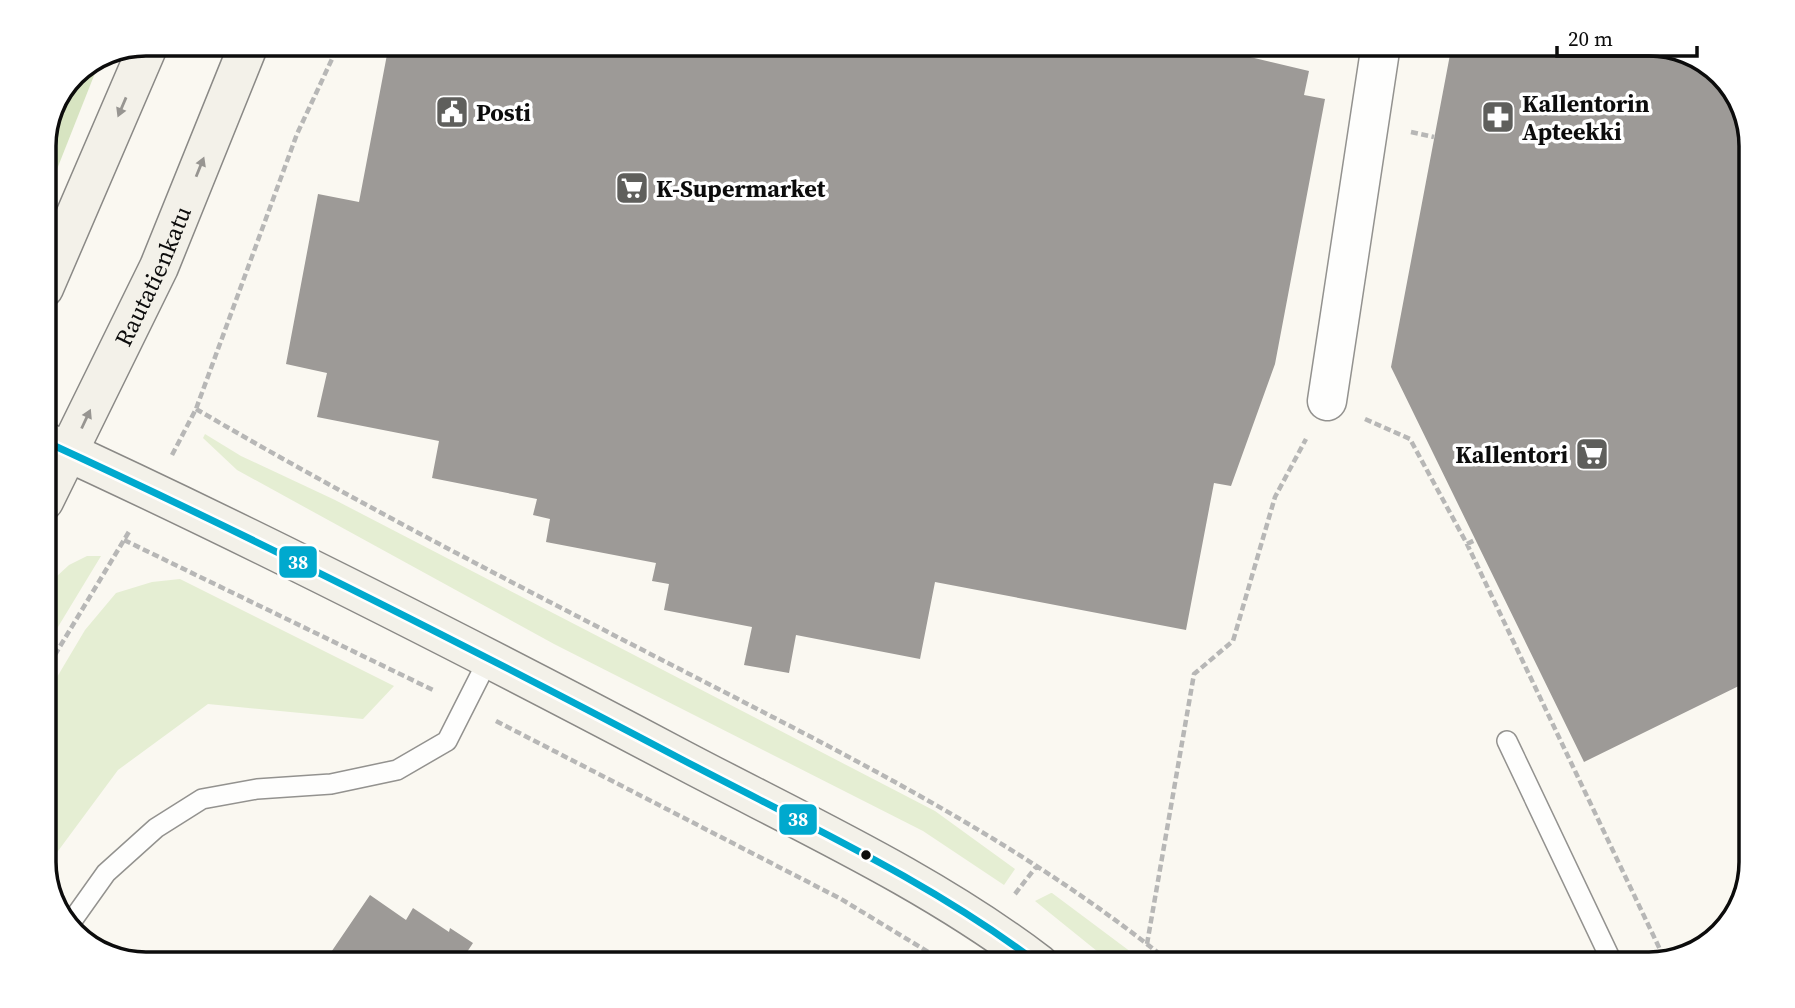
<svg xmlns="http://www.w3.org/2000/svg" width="1795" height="1008" font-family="'Source Serif 4',serif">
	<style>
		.green { fill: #e5eed3 }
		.forest { fill: #d7e4c1 }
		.building { fill: #9d9a97 }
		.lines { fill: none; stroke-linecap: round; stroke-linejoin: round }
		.lane-casing { stroke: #93928f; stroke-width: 22 }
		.street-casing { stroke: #93928f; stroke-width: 41 }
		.secondary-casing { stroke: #8a8986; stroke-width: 41 }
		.path { stroke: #b7b7b6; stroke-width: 4.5; stroke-dasharray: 7 3.5; stroke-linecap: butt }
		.lane { stroke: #fefefd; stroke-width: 19 }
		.street { stroke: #fefefd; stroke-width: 38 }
		.secondary { stroke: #f3f1e9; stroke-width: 38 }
		.bus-1-casing { stroke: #fff; stroke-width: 12 }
		.bus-1 { stroke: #00a9ce; stroke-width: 7 }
		.oneway { fill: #979591 }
		.bus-dot { fill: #0c0c0c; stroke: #fff; stroke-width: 2.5 }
		.labels { text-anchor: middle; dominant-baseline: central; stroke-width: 7; stroke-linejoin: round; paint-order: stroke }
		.poi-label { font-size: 24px; font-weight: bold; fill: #0c0c0c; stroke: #fff; text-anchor: start }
		.street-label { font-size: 24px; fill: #0c0c0c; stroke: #fff }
		.rim { fill: none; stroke: #0c0c0c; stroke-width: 3.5 }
		.line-badge { stroke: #fff; stroke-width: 2.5 }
		.badge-label { font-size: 19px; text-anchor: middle; font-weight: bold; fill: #fff }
	</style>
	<rect width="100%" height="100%" fill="#faf8f1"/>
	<path class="green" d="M 205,434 L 241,456 L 335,500 L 935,811 L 1015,869 L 1004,885 L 923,831 L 554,644 L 237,470 L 203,438 Z
		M 87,556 L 101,556 L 44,650 L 44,588 L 69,565 Z
		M 180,579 L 394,686 L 363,719 L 208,704 L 118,770 L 44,870 L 44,699 L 85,630 L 116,593 L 152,582 Z
		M 1051,893 L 1052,893 L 1147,964 L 1113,964 L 1035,901 Z"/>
	<path class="forest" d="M 99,63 L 44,202 L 44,139 L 74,73 Z"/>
	<path class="building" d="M 389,44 L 1147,44 L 1164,47 L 1164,44 L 1196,44 L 1309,71 L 1304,95 L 1325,99 L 1275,364 L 1231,486 L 1214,483 L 1186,630 L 935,582 L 920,659 L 796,635 L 789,673 L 744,665 L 752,627 L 664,610 L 669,584 L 652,581 L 656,563 L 546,542 L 550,519 L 533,515 L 537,499 L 432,478 L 439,441 L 317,417 L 327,373 L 286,364 L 318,194 L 359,202 Z
		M 1452,44 L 1649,44 L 1700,57 L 1737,94 L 1751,139 L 1751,680 L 1584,762 L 1391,367 Z
		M 370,895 L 406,920 L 413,908 L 449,932 L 450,928 L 473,943 L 459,964 L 323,964 Z"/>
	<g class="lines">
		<defs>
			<path id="lane" d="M 1507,741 L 1613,964
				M 69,925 L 106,873 L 156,828 L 202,799 L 257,789 L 331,784 L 397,770 L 447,741 L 489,658"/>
			<path id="street" d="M 1327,401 L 1381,44"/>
			<g id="secondary">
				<path d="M 44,288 L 149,44"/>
				<path d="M 44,441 C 260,540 471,648 681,759 C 802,823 930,881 1039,964"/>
				<path id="s1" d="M 44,501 L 159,267 L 249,44"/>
			</g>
		</defs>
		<use href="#lane" class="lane-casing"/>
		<use href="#street" class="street-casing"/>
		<use href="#secondary" class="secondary-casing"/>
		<path class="path" d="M 1411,132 L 1434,137
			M 196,409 C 360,505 530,592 699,679 C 862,763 1029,847 1172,964
			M 1365,419 L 1410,439 L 1467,544 L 1665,960
			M 172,455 L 196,409 L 297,134 L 339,44
			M 124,540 L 435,691
			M 1467,544 L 1475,540
			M 44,673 L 130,530
			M 496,721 L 841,899 L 948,964
			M 1015,894 L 1036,867
			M 1147,944 L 1194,674 L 1233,641 L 1275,497 L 1306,439"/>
		<use href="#lane" class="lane"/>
		<use href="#street" class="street"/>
		<use href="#secondary" class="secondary"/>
		<defs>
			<path id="bus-1" d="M 44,441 C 260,540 471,648 681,759 C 802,823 930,881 1039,964"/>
		</defs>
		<use href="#bus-1" class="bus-1-casing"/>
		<use href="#bus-1" class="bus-1"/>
	</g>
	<defs><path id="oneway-solid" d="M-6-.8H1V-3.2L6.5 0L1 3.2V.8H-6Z" transform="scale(1.75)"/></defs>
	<g class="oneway">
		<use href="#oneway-solid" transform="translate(122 107) rotate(113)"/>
		<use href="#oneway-solid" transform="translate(200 167) rotate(-68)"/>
		<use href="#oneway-solid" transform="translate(86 419) rotate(-65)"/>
	</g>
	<defs>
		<symbol id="civic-square" viewBox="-11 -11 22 22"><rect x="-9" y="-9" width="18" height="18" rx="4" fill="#5f5f5c" stroke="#fff"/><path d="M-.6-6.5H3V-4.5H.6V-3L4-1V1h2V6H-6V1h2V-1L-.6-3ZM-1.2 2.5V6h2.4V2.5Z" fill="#fff"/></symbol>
		<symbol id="pharmacy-square" viewBox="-11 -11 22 22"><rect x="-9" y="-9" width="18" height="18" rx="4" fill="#5f5f5c" stroke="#fff"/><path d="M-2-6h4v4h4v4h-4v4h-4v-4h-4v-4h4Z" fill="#fff"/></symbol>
		<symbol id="supermarket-square" viewBox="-11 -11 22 22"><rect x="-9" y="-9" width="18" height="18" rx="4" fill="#5f5f5c" stroke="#fff"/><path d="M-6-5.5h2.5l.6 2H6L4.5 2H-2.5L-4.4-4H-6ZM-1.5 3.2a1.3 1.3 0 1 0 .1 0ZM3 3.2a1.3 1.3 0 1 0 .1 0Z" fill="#fff"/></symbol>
	</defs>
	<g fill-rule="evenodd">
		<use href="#civic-square" x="433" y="93" width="38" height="38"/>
		<use href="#pharmacy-square" x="1479" y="98" width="38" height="38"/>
		<use href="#supermarket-square" x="613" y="169" width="38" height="38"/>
		<use href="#supermarket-square" x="1573" y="435" width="38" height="38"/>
	</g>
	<circle class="bus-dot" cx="866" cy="855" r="6"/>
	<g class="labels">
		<g class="poi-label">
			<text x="1522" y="103">Kallentorin<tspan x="1522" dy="28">Apteekki</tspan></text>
			<text x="476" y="112">Posti</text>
			<text x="656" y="188">K-Supermarket</text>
			<text x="1568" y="454" text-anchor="end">Kallentori</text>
		</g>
		<g class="street-label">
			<text stroke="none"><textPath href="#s1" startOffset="250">Rautatienkatu</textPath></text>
		</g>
	</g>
	<path d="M0 0H1795V1008H0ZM146 56H1649A90 90 0 0 1 1739 146V862A90 90 0 0 1 1649 952H146A90 90 0 0 1 56 862V146A90 90 0 0 1 146 56Z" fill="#fff" fill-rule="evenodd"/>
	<path class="rim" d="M146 56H1649A90 90 0 0 1 1739 146V862A90 90 0 0 1 1649 952H146A90 90 0 0 1 56 862V146A90 90 0 0 1 146 56Z"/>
	<g class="line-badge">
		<rect x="278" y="545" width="40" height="34" rx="7" fill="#00a9ce"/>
		<rect x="778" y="803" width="40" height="33" rx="7" fill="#00a9ce"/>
	</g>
	<g class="badge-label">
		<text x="298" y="569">38</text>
		<text x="798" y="826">38</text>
	</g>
	<path d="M1557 46v10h140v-10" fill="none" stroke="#0c0c0c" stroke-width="3.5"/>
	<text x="1568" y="46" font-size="21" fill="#0c0c0c" stroke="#ffffff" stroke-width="5" paint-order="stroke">20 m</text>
</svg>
